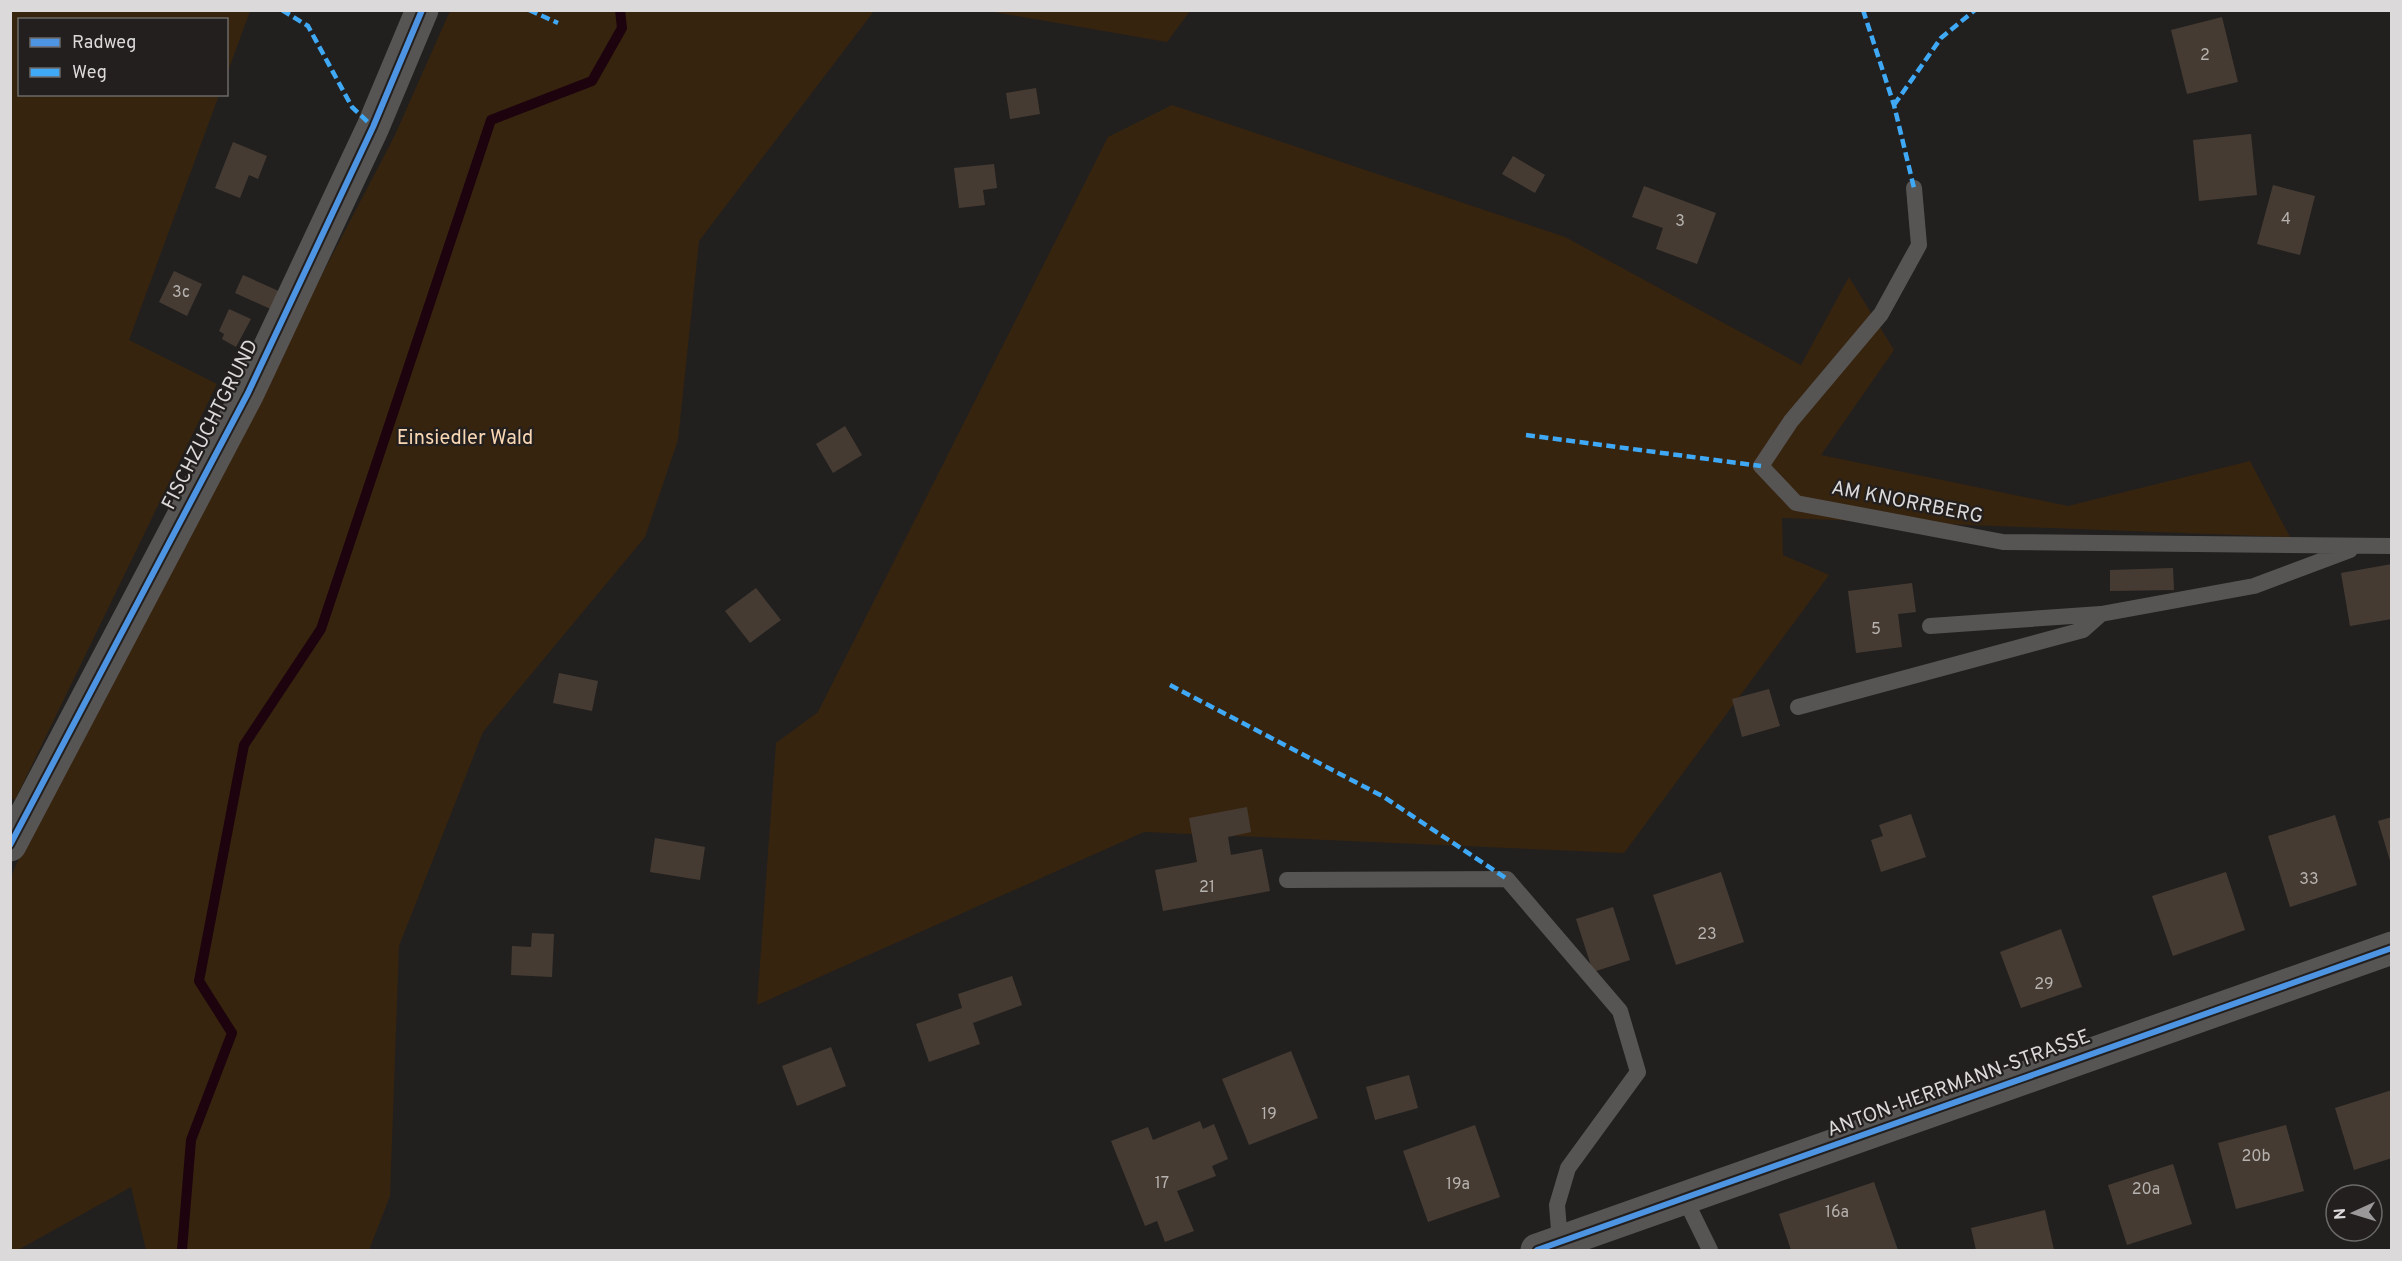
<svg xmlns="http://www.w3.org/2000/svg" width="2402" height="1261" font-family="Overpass,sans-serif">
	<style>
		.green { fill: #37240f }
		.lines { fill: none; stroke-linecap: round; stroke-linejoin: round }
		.stream { stroke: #1d030d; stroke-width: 10 }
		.building { fill: #463b32 }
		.lane { stroke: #565554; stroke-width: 16 }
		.street { stroke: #565554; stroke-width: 33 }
		.quiet { stroke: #3fa9f5; stroke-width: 4.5; stroke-dasharray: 9 4.5; stroke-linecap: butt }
		.cycleway-casing { stroke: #221f1e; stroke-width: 10 }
		.cycleway { stroke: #4d94e3; stroke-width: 6 }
		.labels { text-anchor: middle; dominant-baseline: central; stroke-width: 4.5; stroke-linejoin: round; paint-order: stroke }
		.number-label { font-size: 16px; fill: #b6b2af }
		.street-label { font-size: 20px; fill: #dbd9d9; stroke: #221f1e }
		.park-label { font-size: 20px; fill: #fad7b3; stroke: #221f1e }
	</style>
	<rect width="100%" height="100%" fill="#21201f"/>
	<path class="green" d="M 11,10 L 250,11 L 227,74 L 226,20 L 20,20 L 20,94 L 219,95 L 129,340 L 217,384 L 15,800 L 10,797 Z
		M 450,11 L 874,11 L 699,241 L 678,440 L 645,537 L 483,732 L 399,946 L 390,1196 L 369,1250 L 146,1250 L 131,1187 L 18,1250 L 11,1250 L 11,877 L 29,835 L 395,135 Z
		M 988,11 L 1190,10 L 1190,11 L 1167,42 Z
		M 1172,105 L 1565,237 L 1801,365 L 1849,277 L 1894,350 L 1821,455 L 2068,506 L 2250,461 L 2290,537 L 1782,518 L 1783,555 L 1829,575 L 1624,853 L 1144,832 L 757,1005 L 776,743 L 818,712 L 1108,137 Z"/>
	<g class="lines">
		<path class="stream" d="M 182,1250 L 191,1140 L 232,1033 L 199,981 L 244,745 L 321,629 L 491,120 L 592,81 L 622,28 L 620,10"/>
	</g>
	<path class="building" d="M 2222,17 L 2238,82 L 2187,94 L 2171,30 Z
		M 1036,88 L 1040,114 L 1010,119 L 1006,93 Z
		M 2251,134 L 2257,195 L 2199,201 L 2193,140 Z
		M 233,142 L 267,156 L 258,179 L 249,175 L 240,198 L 215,188 Z
		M 1513,156 L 1545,175 L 1535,193 L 1502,174 Z
		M 994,164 L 997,188 L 983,190 L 985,205 L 959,208 L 954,168 Z
		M 2273,185 L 2315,196 L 2300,255 L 2257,244 Z
		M 1644,186 L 1716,213 L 1697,264 L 1656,249 L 1663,228 L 1632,217 Z
		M 174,271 L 202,284 L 187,316 L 159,302 Z
		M 243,275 L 283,293 L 275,311 L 235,293 Z
		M 229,309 L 251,319 L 236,347 L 222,339 L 224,334 L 219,331 Z
		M 845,426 L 862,455 L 833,473 L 816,444 Z
		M 2392,564 L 2392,619 L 2350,626 L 2341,573 Z
		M 2173,568 L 2174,590 L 2110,591 L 2110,570 Z
		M 1912,583 L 1916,612 L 1898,614 L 1902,647 L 1856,653 L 1848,591 Z
		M 756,588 L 781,620 L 750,643 L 725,611 Z
		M 559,673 L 598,681 L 592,711 L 553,703 Z
		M 1769,689 L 1780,726 L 1742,737 L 1732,699 Z
		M 1247,807 L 1251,832 L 1228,837 L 1231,855 L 1262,849 L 1270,891 L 1163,911 L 1155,870 L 1197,862 L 1189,818 Z
		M 1911,814 L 1926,857 L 1881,872 L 1871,840 L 1883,836 L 1879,825 Z
		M 2335,815 L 2357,885 L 2290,907 L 2268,836 Z
		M 2392,817 L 2392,864 L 2391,864 L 2378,821 Z
		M 655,838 L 705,847 L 700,880 L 650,872 Z
		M 1721,872 L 1744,942 L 1676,965 L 1653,895 Z
		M 2226,872 L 2245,930 L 2173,956 L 2152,896 Z
		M 1613,907 L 1630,960 L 1593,972 L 1576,919 Z
		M 2061,929 L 2082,987 L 2021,1008 L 2000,952 Z
		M 532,933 L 554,934 L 552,977 L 511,975 L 512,946 L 531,947 Z
		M 1012,976 L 1022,1005 L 973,1023 L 980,1044 L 929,1062 L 916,1024 L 962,1008 L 958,994 Z
		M 831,1047 L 846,1086 L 797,1106 L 782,1066 Z
		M 1291,1051 L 1318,1118 L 1249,1145 L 1222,1079 Z
		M 1409,1075 L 1418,1108 L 1375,1120 L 1366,1087 Z
		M 2392,1090 L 2392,1158 L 2354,1170 L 2335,1108 Z
		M 1200,1121 L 1203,1129 L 1214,1124 L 1228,1159 L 1212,1166 L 1216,1176 L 1177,1191 L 1194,1231 L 1165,1242 L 1157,1221 L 1145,1226 L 1111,1141 L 1148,1127 L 1153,1140 Z
		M 1475,1125 L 1500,1197 L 1428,1222 L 1403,1151 Z
		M 2286,1125 L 2304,1191 L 2236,1209 L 2218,1143 Z
		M 2173,1164 L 2192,1224 L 2127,1245 L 2108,1185 Z
		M 1874,1182 L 1898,1250 L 1791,1250 L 1779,1214 Z
		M 2045,1210 L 2054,1250 L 1976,1250 L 1971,1228 Z"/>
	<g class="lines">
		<path class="lane" d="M 1914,188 L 1919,245 L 1881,314 L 1791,421 L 1761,466 L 1796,503 L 2003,542 L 2392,546
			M 1930,626 L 2101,614
			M 1798,707 L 2083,630 L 2101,614 L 2254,586 L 2350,550
			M 1287,880 L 1507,879 L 1620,1011 L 1638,1072 L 1568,1168 L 1557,1205 L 1560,1242
			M 1685,1199 L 1710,1250"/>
		<path class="street" d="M 10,845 L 248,393 L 373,127 L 422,10
			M 1537,1250 L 2392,948"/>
		<path class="quiet" d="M 282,10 L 308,26 L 352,107 L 373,127
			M 529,10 L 558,23
			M 1863,10 L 1894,105 L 1914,188
			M 1894,105 L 1941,38 L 1975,10
			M 1526,435 L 1761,466
			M 1170,685 L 1384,797 L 1507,879"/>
		<defs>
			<path id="cycleway" d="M 10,845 L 248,393 L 373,127 L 422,10
				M 1537,1250 L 2392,948"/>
		</defs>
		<use href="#cycleway" class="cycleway-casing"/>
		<use href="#cycleway" class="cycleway"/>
	</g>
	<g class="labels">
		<g class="number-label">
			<text x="2205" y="56">2</text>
			<text x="2286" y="220">4</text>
			<text x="1680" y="222">3</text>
			<text x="181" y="293">3c</text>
			<text x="1876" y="630">5</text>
			<text x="2309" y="880">33</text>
			<text x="1207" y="888">21</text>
			<text x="1707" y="935">23</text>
			<text x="2044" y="985">29</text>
			<text x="1269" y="1115">19</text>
			<text x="2256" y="1157">20b</text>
			<text x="1162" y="1184">17</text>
			<text x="1458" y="1185">19a</text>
			<text x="2146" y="1190">20a</text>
			<text x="1837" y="1213">16a</text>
		</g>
		<g class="street-label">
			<text transform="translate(211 425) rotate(-63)">FISCHZUCHTGRUND</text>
			<text transform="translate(1907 503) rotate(11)">AM KNORRBERG</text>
			<text transform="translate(1959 1084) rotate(-20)">ANTON-HERRMANN-STRASSE</text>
		</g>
		<g class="park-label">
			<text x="465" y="439">Einsiedler Wald</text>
		</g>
	</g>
	<rect width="2402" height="1261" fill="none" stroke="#dbd9d9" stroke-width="24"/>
	<rect x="18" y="18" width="210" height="78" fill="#221f1e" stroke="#6c6969" stroke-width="1.5"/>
	<rect x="30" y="38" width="30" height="9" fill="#4d94e3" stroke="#6c6969" stroke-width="1.5"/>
	<text x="72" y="48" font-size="18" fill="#dbd9d9">Radweg</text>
	<rect x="30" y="68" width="30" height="9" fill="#3fa9f5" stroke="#6c6969" stroke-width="1.5"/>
	<text x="72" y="78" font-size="18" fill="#dbd9d9">Weg</text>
	<g transform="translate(2354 1213) rotate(266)"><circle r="28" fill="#221f1e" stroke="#6c6969" stroke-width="1.5"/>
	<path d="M0-4.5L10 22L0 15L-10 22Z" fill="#9a9898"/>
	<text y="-9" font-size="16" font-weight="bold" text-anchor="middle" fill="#dbd9d9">N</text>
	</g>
</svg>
